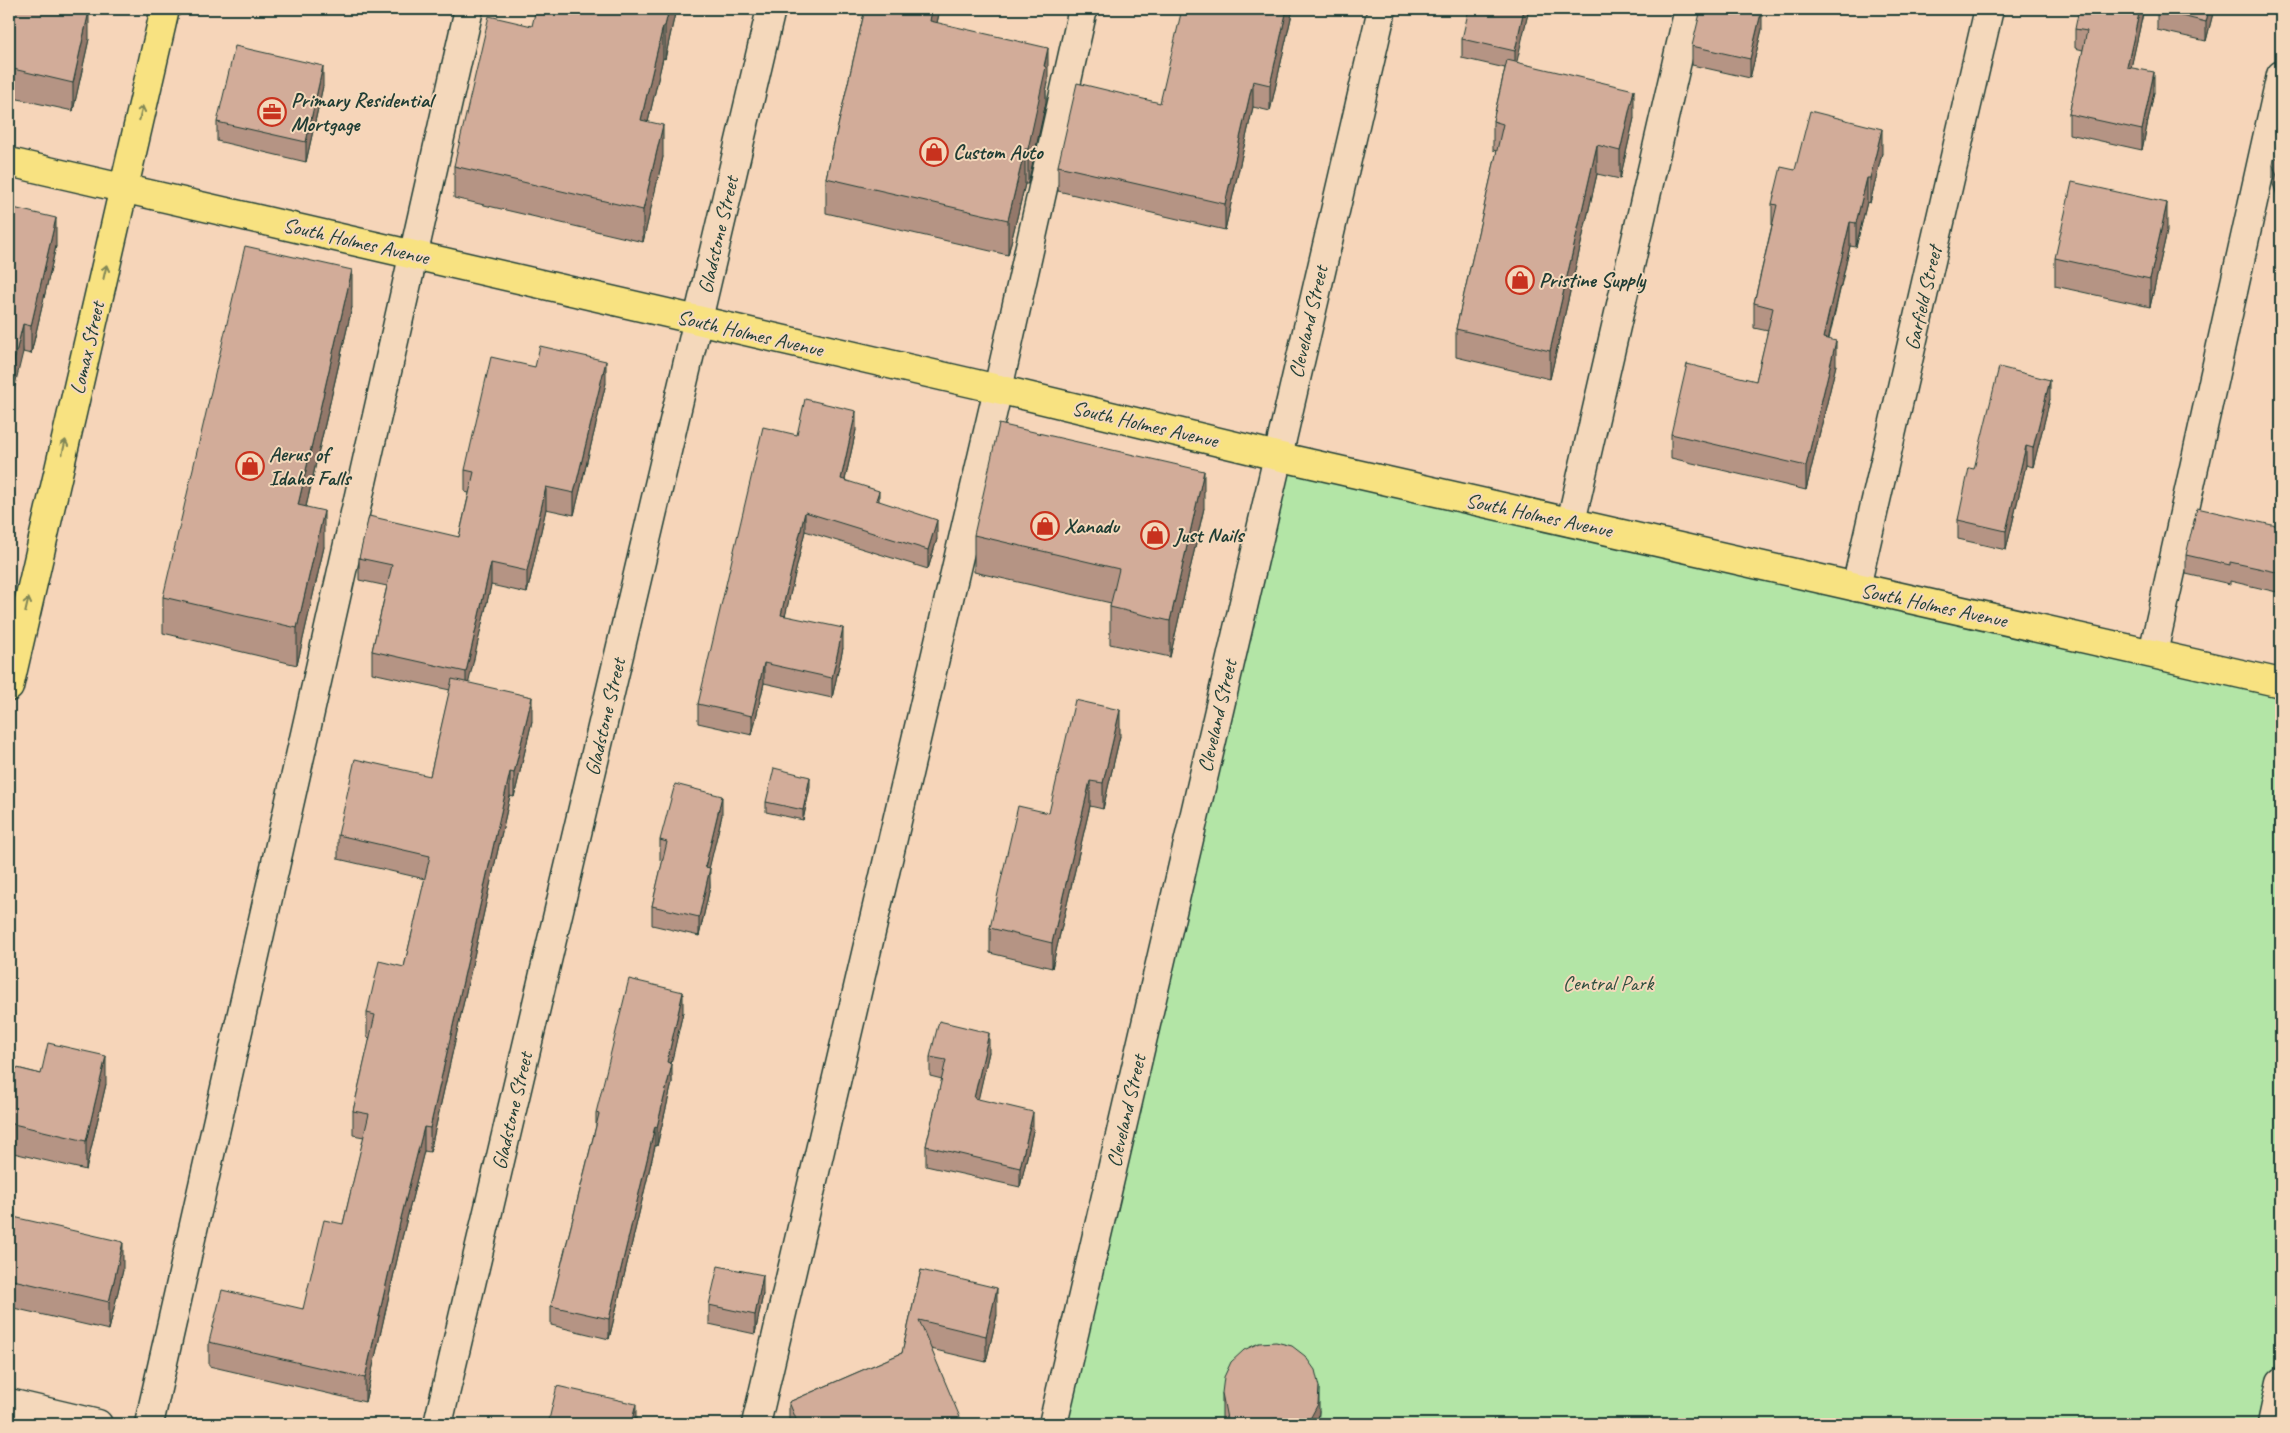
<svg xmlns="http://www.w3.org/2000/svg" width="2290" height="1433" font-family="Caveat,sans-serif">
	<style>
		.green { fill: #b3e5a6; stroke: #69916d }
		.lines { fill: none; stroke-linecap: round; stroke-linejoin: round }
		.minor-casing { stroke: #1f3d34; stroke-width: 31 }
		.major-casing { stroke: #1f3d34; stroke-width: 31 }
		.minor { stroke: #f4d8bb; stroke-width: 28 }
		.major { stroke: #f8e281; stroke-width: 28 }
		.wall { fill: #b59484; stroke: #1f3d34 }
		.shaded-wall { fill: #93786b; stroke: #1f3d34 }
		.building { fill: #d2ac99; stroke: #1f3d34 }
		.oneway { stroke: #818757 }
		.labels { text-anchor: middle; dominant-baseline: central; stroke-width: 4; stroke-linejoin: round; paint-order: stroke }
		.poi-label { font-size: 21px; font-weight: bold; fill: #1f3d34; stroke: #f4d8bb; text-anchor: start }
		.street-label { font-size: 21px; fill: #1f3d34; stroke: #f4d8bb }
		.park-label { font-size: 21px; fill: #2e4e3f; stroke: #f4d8bb }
	</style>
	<rect width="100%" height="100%" fill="#f6d5b9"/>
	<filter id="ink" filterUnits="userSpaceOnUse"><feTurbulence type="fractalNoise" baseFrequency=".02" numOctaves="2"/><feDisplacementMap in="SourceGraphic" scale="10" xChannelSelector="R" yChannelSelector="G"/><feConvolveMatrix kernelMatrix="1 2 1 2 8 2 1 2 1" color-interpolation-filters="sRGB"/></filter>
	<g filter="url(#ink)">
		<path class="green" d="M 1277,456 L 2281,684 L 2281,1382 L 2272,1424 L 1053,1424 Z"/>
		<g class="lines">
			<defs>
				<path id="minor" d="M 1571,522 L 1689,9
					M 1856,587 L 1989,9
					M 2153,653 L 2281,75
					M 9,1403 L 98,1424
					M 149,1424 L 469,9
					M 438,1424 L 771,9
					M 756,1424 L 998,389 L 1083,9
					M 1053,1424 L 1382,9
					M 2272,1424 L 2281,1382"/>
				<path id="major" d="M 9,162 L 998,389 L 1277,456 L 2281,683
					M 9,687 L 165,9"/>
			</defs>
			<use href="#minor" class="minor-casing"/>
			<use href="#major" class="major-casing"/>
			<use href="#minor" class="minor"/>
			<use href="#major" class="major"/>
		</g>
		<path class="wall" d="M 9,9 L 89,39 L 73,111 L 9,97 Z
			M 676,9 L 665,59 L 663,58 L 648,122 L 663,157 L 643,242 L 454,198 L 454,166 L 532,26 Z
			M 865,9 L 940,9 L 937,23 L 1048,83 L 1046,91 L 1046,102 L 1028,184 L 1025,184 L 1008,255 L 826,213 L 826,178 Z
			M 1293,9 L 1270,111 L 1253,107 L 1225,230 L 1058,191 L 1058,166 L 1160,103 Z
			M 1529,9 L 1516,62 L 1634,118 L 1620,179 L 1597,174 L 1550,379 L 1456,357 L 1456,329 L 1497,151 L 1493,150 L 1493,121 L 1505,68 L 1462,58 L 1462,39 Z
			M 2144,9 L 2131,67 L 2154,92 L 2142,150 L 2069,134 L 2069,114 L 2083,50 L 2075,48 L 2075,29 Z
			M 2214,9 L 2206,41 L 2157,30 L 2157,10 Z
			M 1762,29 L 1750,78 L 1692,65 L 1692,46 Z
			M 323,86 L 306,162 L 217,141 L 217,122 Z
			M 1882,153 L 1870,203 L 1867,202 L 1856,247 L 1850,246 L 1829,339 L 1836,365 L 1806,490 L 1671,458 L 1671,434 L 1756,381 L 1768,331 L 1754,328 L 1754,303 L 1772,225 L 1772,204 L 1795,170 Z
			M 2281,156 L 2281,207 L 2273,184 L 2273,165 Z
			M 9,207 L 56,246 L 31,354 L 23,352 Z
			M 2167,231 L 2150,307 L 2055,286 L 2055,258 Z
			M 352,307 L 306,507 L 324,547 L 297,665 L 163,633 L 163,597 Z
			M 606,383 L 574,515 L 546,509 L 527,593 L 491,585 L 468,683 L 532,721 L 514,797 L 510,796 L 430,1152 L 424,1151 L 401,1242 L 365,1402 L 209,1366 L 209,1342 L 303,1309 L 343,1224 L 364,1137 L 353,1135 L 353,1111 L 370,1038 L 367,1037 L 367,1013 L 404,967 L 425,879 L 338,859 L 338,835 L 430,776 L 450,690 L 372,673 L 372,651 L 387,586 L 359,580 L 359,558 L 459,537 L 469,493 L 465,492 L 465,470 Z
			M 2050,399 L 2033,467 L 2026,465 L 2006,550 L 1958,539 L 1958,520 L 1974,469 Z
			M 856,430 L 845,480 L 937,539 L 928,569 L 805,531 L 785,616 L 843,648 L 832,698 L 764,683 L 752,735 L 698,723 L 698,704 L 797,435 Z
			M 1204,508 L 1170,657 L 1110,644 L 1110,607 L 1111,603 L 974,572 L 974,535 Z
			M 2281,527 L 2281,593 L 2230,581 L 2230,584 L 2186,574 L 2186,555 Z
			M 1120,736 L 1103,809 L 1090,806 L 1052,968 L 990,953 L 990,928 L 1049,813 Z
			M 810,787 L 803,820 L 766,812 L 766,802 Z
			M 722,815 L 709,868 L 710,887 L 699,936 L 652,925 L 652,906 L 663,860 L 660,860 L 660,840 Z
			M 683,1012 L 671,1063 L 672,1083 L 657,1146 L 655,1146 L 609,1339 L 551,1325 L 551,1306 L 596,1126 L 596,1113 Z
			M 989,1052 L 978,1099 L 1033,1131 L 1020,1187 L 926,1166 L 926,1146 L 942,1079 L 930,1076 L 930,1057 Z
			M 9,1066 L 41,1074 L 106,1084 L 86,1170 L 9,1152 Z
			M 9,1216 L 123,1270 L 109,1330 L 9,1307 Z
			M 921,1270 L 997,1315 L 986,1362 L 931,1349 L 962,1424 L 789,1424 L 789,1402 L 902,1353 Z
			M 763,1294 L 755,1334 L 709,1324 L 709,1305 Z
			M 1222,1393 L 1319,1411 L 1318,1424 L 1223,1424 L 1222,1417 Z"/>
		<path class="shaded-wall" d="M 669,9 L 676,9 L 665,59 L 665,26 Z
			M 932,9 L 940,9 L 930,56 L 930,21 Z
			M 1287,9 L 1293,9 L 1270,111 L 1270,85 Z
			M 1524,9 L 1529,9 L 1515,70 L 1515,51 Z
			M 1762,9 L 1762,29 L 1750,78 L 1750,59 Z
			M 2140,9 L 2144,9 L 2127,86 L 2127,67 Z
			M 2209,9 L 2214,9 L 2206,41 L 2206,22 Z
			M 89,11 L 89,39 L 73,111 L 73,83 Z
			M 663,26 L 663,58 L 641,152 L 641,120 Z
			M 1048,48 L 1048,83 L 1046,91 L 1046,102 L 1028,184 L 1028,149 Z
			M 323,66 L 323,86 L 306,162 L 306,142 Z
			M 2154,72 L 2154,92 L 2142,150 L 2142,130 Z
			M 1253,81 L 1253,107 L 1225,230 L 1225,204 Z
			M 1634,90 L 1634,118 L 1620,179 L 1620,151 Z
			M 663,125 L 663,157 L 643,242 L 643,210 Z
			M 1882,129 L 1882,153 L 1870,203 L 1870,178 Z
			M 1597,145 L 1597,174 L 1550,379 L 1550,351 Z
			M 1025,149 L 1025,184 L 1008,255 L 1008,220 Z
			M 1867,178 L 1867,202 L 1856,247 L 1856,223 Z
			M 2167,203 L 2167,231 L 2150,307 L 2150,279 Z
			M 56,218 L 56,246 L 31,354 L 31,326 Z
			M 1850,222 L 1850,246 L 1823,362 L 1823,338 Z
			M 352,270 L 352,307 L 298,541 L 298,505 Z
			M 23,324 L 23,352 L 9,410 L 9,381 Z
			M 1836,341 L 1836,365 L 1806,490 L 1806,466 Z
			M 606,361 L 606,383 L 574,515 L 574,493 Z
			M 2050,380 L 2050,399 L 2033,467 L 2033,448 Z
			M 856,411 L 856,430 L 841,498 L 841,479 Z
			M 2026,446 L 2026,465 L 2006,550 L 2006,531 Z
			M 1204,471 L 1204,508 L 1170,657 L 1170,621 Z
			M 546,487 L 546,509 L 527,593 L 527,571 Z
			M 879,491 L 879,510 L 876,500 Z
			M 324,511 L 324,547 L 297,665 L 297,628 Z
			M 805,512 L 805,531 L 781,634 L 781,615 Z
			M 937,520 L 937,539 L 928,569 L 928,550 Z
			M 491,563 L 491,585 L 466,694 L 466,672 Z
			M 843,628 L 843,648 L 832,698 L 832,678 Z
			M 764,663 L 764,683 L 752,735 L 752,716 Z
			M 532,697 L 532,721 L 514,797 L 514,773 Z
			M 1120,710 L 1120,736 L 1103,809 L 1103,783 Z
			M 510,772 L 510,796 L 430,1152 L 430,1128 Z
			M 810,777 L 810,787 L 803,820 L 803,810 Z
			M 1090,781 L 1090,806 L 1052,968 L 1052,943 Z
			M 722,796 L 722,815 L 705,886 L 705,867 Z
			M 710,868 L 710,887 L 699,936 L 699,917 Z
			M 683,992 L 683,1012 L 667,1082 L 667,1062 Z
			M 989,1033 L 989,1052 L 974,1118 L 974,1098 Z
			M 106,1056 L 106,1084 L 86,1170 L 86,1141 Z
			M 672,1064 L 672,1083 L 657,1146 L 657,1127 Z
			M 1033,1112 L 1033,1131 L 1020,1187 L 1020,1168 Z
			M 655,1126 L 655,1146 L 609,1339 L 609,1319 Z
			M 424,1127 L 424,1151 L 401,1242 L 365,1402 L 365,1378 L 401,1218 Z
			M 123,1242 L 123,1270 L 109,1330 L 109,1302 Z
			M 763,1275 L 763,1294 L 755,1334 L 755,1315 Z
			M 997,1288 L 997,1315 L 986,1362 L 986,1336 Z
			M 1319,1387 L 1319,1411 L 1318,1424 L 1305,1424 Z
			M 636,1404 L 636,1424 L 631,1424 Z"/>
		<path class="building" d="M 9,9 L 79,9 L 89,11 L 73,83 L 9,68 Z
			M 536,9 L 669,9 L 665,26 L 663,26 L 641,120 L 663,125 L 643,210 L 454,166 L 489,16 L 532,26 Z
			M 865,9 L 932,9 L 930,21 L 1048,48 L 1044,66 L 1046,67 L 1028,149 L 1025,149 L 1008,220 L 826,178 Z
			M 1182,9 L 1287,9 L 1270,85 L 1253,81 L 1225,204 L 1058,166 L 1077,83 L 1160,103 Z
			M 1469,9 L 1524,9 L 1515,51 L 1462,39 Z
			M 1701,9 L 1762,9 L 1750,59 L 1692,46 Z
			M 2079,9 L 2140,9 L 2127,67 L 2154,72 L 2142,130 L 2069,114 L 2087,31 L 2075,29 Z
			M 2157,9 L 2209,9 L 2206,22 L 2157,10 Z
			M 235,46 L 323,66 L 306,142 L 217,122 Z
			M 1507,60 L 1634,90 L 1620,151 L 1597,145 L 1550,351 L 1456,329 L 1503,124 L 1493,121 Z
			M 1810,111 L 1882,129 L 1870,178 L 1867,178 L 1856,223 L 1850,222 L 1823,338 L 1836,341 L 1806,466 L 1671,434 L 1687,364 L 1756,381 L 1773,308 L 1754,303 L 1777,205 L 1772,204 L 1781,167 L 1795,170 Z
			M 2281,156 L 2281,187 L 2273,165 L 2274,159 Z
			M 2072,182 L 2167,203 L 2150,279 L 2055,258 Z
			M 9,207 L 56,218 L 31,326 L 23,324 L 9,381 Z
			M 245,246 L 352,270 L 298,505 L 324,511 L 297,628 L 163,597 Z
			M 540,346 L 606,361 L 574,493 L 546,487 L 527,571 L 491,563 L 466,672 L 372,651 L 392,565 L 359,558 L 369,516 L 459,537 L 474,472 L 465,470 L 491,357 L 535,367 Z
			M 1999,367 L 2050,380 L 2033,448 L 2026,446 L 2006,531 L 1958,520 L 1969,468 L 1974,469 Z
			M 805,399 L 856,411 L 841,479 L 879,491 L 876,500 L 937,520 L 928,550 L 805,512 L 781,615 L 843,628 L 832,678 L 764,663 L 752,716 L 698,704 L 763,427 L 797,435 Z
			M 999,424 L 1204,471 L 1170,621 L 1110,607 L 1119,569 L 974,535 Z
			M 2197,508 L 2281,527 L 2281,573 L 2230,562 L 2230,565 L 2186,555 Z
			M 452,679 L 532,697 L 514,773 L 510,772 L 430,1128 L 424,1127 L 401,1218 L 365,1378 L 209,1342 L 222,1290 L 303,1309 L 324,1220 L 343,1224 L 369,1114 L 353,1111 L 375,1015 L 367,1013 L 379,961 L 404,967 L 430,856 L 338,835 L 355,759 L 430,776 Z
			M 1075,700 L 1120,710 L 1103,783 L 1090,781 L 1052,943 L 990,928 L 1018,806 L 1049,813 Z
			M 774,768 L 810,777 L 803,810 L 766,802 Z
			M 675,784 L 722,796 L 705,867 L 710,868 L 699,917 L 652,906 L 667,842 L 660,840 Z
			M 629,979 L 683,992 L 667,1062 L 672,1064 L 657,1127 L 655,1126 L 609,1319 L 551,1306 L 599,1114 L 596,1113 Z
			M 939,1021 L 989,1033 L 974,1098 L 1033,1112 L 1020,1168 L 926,1146 L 946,1060 L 930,1057 Z
			M 48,1043 L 106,1056 L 86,1141 L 9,1123 L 9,1066 L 41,1074 Z
			M 9,1216 L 123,1242 L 109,1302 L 9,1279 Z
			M 718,1266 L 763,1275 L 755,1315 L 709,1305 Z
			M 921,1270 L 997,1288 L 986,1336 L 919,1320 L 962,1422 L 958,1424 L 798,1424 L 789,1402 L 902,1353 Z
			M 1276,1342 L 1292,1346 L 1305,1356 L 1315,1370 L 1319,1387 L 1318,1404 L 1311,1417 L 1305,1424 L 1228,1424 L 1222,1393 L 1224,1377 L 1231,1362 L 1244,1350 L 1259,1343 Z
			M 557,1386 L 636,1404 L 631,1424 L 548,1424 Z"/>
		<defs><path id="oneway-shaft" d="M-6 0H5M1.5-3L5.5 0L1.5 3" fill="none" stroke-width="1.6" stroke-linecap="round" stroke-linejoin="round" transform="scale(1.25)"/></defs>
		<g class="oneway">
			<use href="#oneway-shaft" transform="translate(141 113) rotate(-77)"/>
			<use href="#oneway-shaft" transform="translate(105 272) rotate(-77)"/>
			<use href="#oneway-shaft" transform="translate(64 447) rotate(-77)"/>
			<use href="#oneway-shaft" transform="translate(27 605) rotate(-77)"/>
		</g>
	</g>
	<defs>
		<symbol id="office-ring" viewBox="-11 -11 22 22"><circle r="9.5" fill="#f4d8bb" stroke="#c8321e" stroke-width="1.5"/><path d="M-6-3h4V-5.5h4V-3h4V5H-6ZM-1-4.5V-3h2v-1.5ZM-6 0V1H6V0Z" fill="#c8321e"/></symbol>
		<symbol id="shop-ring" viewBox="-11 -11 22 22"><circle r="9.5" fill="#f4d8bb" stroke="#c8321e" stroke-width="1.5"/><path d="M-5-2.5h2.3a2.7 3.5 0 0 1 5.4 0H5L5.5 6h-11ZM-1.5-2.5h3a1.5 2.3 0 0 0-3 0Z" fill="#c8321e"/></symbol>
	</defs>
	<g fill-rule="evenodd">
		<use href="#office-ring" x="256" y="96" width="32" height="32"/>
		<use href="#shop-ring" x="918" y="136" width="32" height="32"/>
		<use href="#shop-ring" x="1504" y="264" width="32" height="32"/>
		<use href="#shop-ring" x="234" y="450" width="32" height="32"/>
		<use href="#shop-ring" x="1029" y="510" width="32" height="32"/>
		<use href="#shop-ring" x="1139" y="519" width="32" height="32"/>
	</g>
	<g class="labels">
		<g class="poi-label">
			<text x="291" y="100">Primary Residential<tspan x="291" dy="24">Mortgage</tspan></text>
			<text x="953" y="152">Custom Auto</text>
			<text x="1539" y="280">Pristine Supply</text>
			<text x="269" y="454">Aerus of<tspan x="269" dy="24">Idaho Falls</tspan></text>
			<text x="1064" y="526">Xanadu</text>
			<text x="1174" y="535">Just Nails</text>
		</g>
		<g class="street-label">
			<text transform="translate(718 235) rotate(-77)">Gladstone Street</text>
			<text transform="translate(356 241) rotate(13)">South Holmes Avenue</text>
			<text transform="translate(1923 298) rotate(-77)">Garfield Street</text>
			<text transform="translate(1308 322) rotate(-77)">Cleveland Street</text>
			<text transform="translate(750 333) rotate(13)">South Holmes Avenue</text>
			<text transform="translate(87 348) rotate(-77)">Lomax Street</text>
			<text transform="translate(1145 424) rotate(13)">South Holmes Avenue</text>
			<text transform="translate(1539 515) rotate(12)">South Holmes Avenue</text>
			<text transform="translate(1934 605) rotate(12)">South Holmes Avenue</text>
			<text transform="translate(1217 716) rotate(-77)">Cleveland Street</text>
			<text transform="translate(605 717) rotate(-77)">Gladstone Street</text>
			<text transform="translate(512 1111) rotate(-77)">Gladstone Street</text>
			<text transform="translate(1126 1111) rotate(-77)">Cleveland Street</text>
		</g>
		<g class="park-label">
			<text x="1608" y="983">Central Park</text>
		</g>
	</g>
	<rect width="2290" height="1433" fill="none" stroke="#f4d8bb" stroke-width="30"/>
	<rect x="15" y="15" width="2260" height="1403" fill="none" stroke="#1f3d34" stroke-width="2" filter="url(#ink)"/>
</svg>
